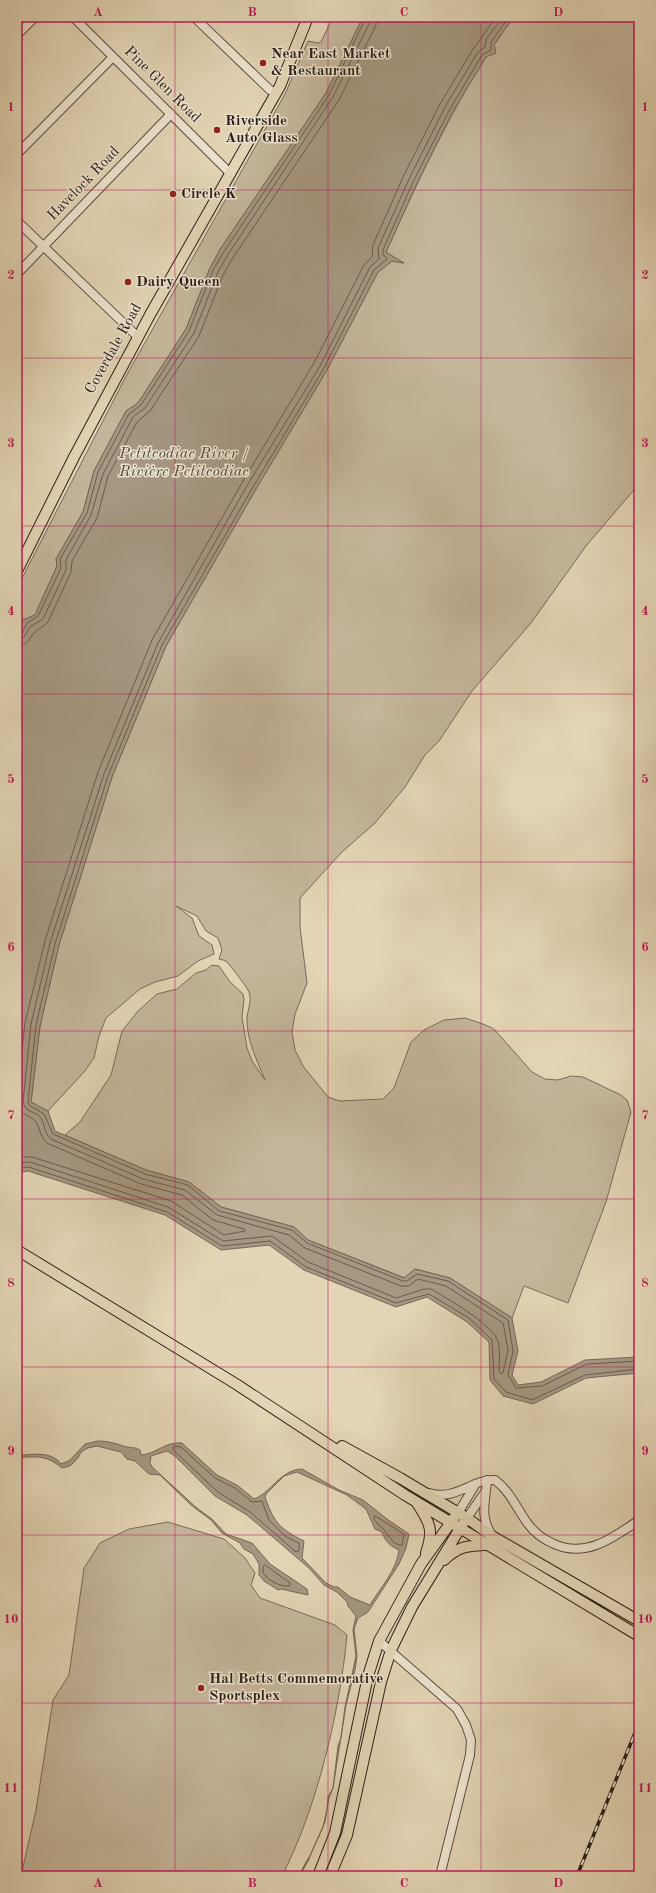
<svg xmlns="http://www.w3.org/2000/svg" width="656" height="1893" font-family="'Old Standard TT',serif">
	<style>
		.green { fill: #c4b69b; stroke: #786b5b }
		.water { fill: #a59781; stroke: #756758; fill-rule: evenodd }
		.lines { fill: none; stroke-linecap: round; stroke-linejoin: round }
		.shore { stroke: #685c4e; stroke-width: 1 }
		.stream { stroke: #756758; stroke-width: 2 }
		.minor-casing { stroke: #5a4d42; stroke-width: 10 }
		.major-casing { stroke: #2c201b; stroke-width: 12 }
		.minor { stroke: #ede4cf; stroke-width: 8 }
		.major { stroke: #e3d5b5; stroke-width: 10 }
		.rail-casing { stroke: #2c201b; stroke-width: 3.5 }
		.rail { stroke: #ede4cf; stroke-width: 2; stroke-dasharray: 6; stroke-linecap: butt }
		.grid { fill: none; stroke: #c2185b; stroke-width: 1; stroke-opacity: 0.55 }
		.poi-dot { fill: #8f2418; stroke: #ede4cf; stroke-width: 1.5 }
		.labels { text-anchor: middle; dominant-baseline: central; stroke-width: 3; stroke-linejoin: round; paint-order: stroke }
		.poi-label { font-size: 15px; font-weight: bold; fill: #2c201b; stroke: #ede4cf; text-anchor: start }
		.street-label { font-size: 15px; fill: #2c201b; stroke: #ede4cf }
		.water-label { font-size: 16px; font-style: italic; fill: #564a3f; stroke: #ede4cf }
		.neatline { fill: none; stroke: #c2185b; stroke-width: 1.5 }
		.grid-label { font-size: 13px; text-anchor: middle; font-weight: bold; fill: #c2185b }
	</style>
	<rect width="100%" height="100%" fill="#e3d5b5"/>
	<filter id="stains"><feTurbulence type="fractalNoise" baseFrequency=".005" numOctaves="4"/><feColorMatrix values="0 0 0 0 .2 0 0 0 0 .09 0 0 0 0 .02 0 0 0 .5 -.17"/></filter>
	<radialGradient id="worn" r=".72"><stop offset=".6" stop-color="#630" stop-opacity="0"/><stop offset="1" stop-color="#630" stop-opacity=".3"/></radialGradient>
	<path class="green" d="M 333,17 L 363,17 L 326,93 L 221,248 L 210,268 L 186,329 L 138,403 L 126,411 L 94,471 L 83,512 L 56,559 L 57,566 L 35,615 L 23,620 L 17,634 L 17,588 L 125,378 L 285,94 L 308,41 L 318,43 L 321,42 Z
		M 514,17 L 639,17 L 639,484 L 586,546 L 531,623 L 472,691 L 439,741 L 425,755 L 405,787 L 375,823 L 342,852 L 300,898 L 300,927 L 307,983 L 295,1014 L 292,1032 L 295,1050 L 303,1066 L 328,1097 L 340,1101 L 383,1099 L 394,1088 L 411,1042 L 424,1030 L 444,1020 L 465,1018 L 483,1024 L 494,1029 L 532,1072 L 545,1079 L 558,1080 L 571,1076 L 583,1077 L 621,1095 L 627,1100 L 631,1112 L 606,1202 L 568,1303 L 524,1286 L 512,1318 L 450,1278 L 415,1269 L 405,1278 L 308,1240 L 294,1227 L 221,1207 L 189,1182 L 146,1170 L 65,1135 L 80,1122 L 111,1075 L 122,1031 L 138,1011 L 157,994 L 177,989 L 196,973 L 206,970 L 212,965 L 219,966 L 230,982 L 243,994 L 244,999 L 242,1017 L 247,1048 L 252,1061 L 265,1080 C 257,1060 246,1039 247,1017 C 248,1009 252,1001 249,992 C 249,990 230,965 227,962 C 225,960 222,960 219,959 L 222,950 L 218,938 L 206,931 L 197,916 L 176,906 L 192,918 L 199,936 L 212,945 L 214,954 L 198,961 L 178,976 L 155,982 L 140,989 L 106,1018 L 99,1036 L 94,1058 L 85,1071 L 48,1111 L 31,1102 L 40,1026 L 59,945 L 112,777 L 166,646 L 256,489 L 327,370 L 378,272 L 392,261 L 403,263 L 386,252 C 423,170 460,89 514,17 Z
		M 168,1522 L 224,1539 L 245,1558 L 255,1573 L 251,1585 L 260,1598 L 335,1625 L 347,1635 C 340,1711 317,1808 282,1876 L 21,1876 L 36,1810 L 53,1700 L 69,1675 L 84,1568 L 100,1543 L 129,1529 Z"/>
	<path class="water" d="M 363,17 L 514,17 L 494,44 L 496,53 L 486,57 L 453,111 L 418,181 L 386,252 L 404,263 L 392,261 L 378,272 L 327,370 L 256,489 L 166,646 L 112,777 L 59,945 L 40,1026 L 31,1102 L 48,1111 L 55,1131 L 146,1170 L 189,1182 L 221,1207 L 294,1227 L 308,1240 L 404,1278 L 415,1269 L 450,1278 L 512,1318 L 518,1351 L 512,1375 L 518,1385 L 541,1382 L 585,1360 L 639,1357 L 639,1373 L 586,1378 L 533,1404 L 503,1396 L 490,1380 L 489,1342 L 467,1322 L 427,1297 L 396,1307 L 304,1270 L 269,1245 L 221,1250 L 165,1215 L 28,1171 L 17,1173 L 17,634 L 23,620 L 35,615 L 57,566 L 56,559 L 83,512 L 94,471 L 126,411 L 138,403 L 186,329 L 210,268 L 221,248 L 326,93 Z
		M 98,1441 C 109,1441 117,1444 127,1447 C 132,1448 135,1447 140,1450 L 141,1455 C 156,1454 166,1441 182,1443 L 217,1475 L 237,1485 L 254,1499 C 272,1492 280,1470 302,1469 L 339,1490 L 363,1500 L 387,1519 L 409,1534 L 406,1548 L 399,1564 L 368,1612 L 358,1618 L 354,1629 L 357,1656 L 355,1670 L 346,1705 L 333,1788 L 329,1798 L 325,1822 L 309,1858 L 323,1827 L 327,1810 L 328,1797 L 333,1788 L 338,1746 L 341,1738 L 345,1707 L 356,1656 L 353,1630 L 356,1616 L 348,1606 L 347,1602 L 337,1592 L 324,1585 L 309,1568 L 247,1515 L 215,1496 L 175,1456 L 167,1451 L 151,1456 L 150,1463 L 152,1467 L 198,1509 L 212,1519 L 226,1534 L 252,1543 L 270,1564 L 307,1589 L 308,1595 L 281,1589 L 278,1590 L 264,1581 L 259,1575 L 259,1564 L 253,1554 L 244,1549 L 240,1543 L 222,1533 L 211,1520 L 191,1505 L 160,1475 L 149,1474 L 135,1461 L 127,1459 L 121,1452 L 97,1446 L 88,1448 L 81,1452 L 78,1458 L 70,1466 L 62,1468 C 47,1455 36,1456 17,1458 L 17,1456 C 31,1454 52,1451 61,1464 L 69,1461 L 85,1444 ZM 297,1472 L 347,1495 L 366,1509 L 375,1529 L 382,1532 C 385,1541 390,1546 399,1550 C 397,1570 380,1588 370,1605 L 350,1597 L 338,1587 L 334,1587 L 326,1583 L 302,1558 L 304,1541 C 280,1529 274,1523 265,1497 L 266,1494 L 284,1476 Z"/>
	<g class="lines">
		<path class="shore" d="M 509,17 L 491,42 L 491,50 L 482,55 L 450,109 L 414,180 L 383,250 L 383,254 L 387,259 L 374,270 L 324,368 L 253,487 L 162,645 L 108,776 L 55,944 L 36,1025 L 28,1102 L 29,1105 L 44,1114 L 53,1134 L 145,1174 L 188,1185 L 219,1211 L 292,1230 L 307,1243 L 403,1281 L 407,1281 L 417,1274 L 448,1281 L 508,1320 L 513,1351 L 508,1375 L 516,1388 L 542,1386 L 587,1364 L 639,1361
			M 17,634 L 22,633 L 27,623 L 38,616 L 61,568 L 60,559 L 87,513 L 98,472 L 129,414 L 141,405 L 189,331 L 213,270 L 225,250 L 329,95 L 366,17
			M 17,639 L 24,637 L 30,627 L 43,619 L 66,570 L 66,560 L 91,515 L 103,474 L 133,417 L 145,408 L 194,333 L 218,272 L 229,253 L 333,97 L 370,22 L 371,17
			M 17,645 C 30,645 28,639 35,632 C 39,628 44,627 48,622 L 71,572 L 72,561 L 97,518 L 108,476 L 137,422 L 150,411 L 199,336 L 223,275 L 234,256 L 339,100 L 376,25 L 377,17
			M 17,1096 L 25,1023 L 45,941 L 98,772 L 152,640 L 243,481 L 314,363 L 364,265 L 372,257 L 373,245 L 404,175 L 440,104 L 473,49 C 481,39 488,28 496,17
			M 17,1105 C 21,1116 31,1115 36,1122 C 41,1130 40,1139 49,1144 L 141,1184 L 182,1195 L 213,1220 L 244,1229 L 245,1231 L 224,1235 L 171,1201 L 32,1157 L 17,1157
			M 17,1163 L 30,1162 L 168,1207 L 223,1241 L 272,1236 L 308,1262 L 396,1298 L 424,1289 L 431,1289 C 447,1298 489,1323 497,1339 C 501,1347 499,1363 499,1372 L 501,1374 L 503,1373 L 508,1350 L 503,1323 L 446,1286 L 418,1279 L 409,1286 L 401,1286 L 305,1248 L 289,1235 L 217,1215 L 185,1190 L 143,1179 L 51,1139 C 44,1133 45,1125 41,1118 C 36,1111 25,1113 23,1102 L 31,1024 L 50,943 L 104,774 L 158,643 L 248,484 L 320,366 L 370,267 L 379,259 L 378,248 L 410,177 L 445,107 L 478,52 L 485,47 L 486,39 L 503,17
			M 17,1168 L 29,1167 L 167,1212 L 222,1246 L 270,1241 L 306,1267 L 396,1303 L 429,1294 L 469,1318 L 492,1340 L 494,1379 L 506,1392 L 532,1400 L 585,1375 L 639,1369
			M 174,1446 L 181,1447 L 215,1478 L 235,1488 L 252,1502 L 262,1501 L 269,1520 L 286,1537 L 299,1543 L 299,1551 L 296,1552 L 250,1512 L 218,1492 L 173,1450 Z
			M 375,1516 L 404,1534 L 402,1545 C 393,1545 390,1538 385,1531 C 381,1526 378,1526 374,1519 Z
			M 265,1565 L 290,1583 L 290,1586 C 280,1587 269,1581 263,1573 L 263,1567 Z"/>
		<path class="stream" d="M 299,1876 L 309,1858"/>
		<defs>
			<path id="minor" d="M 73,17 L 231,174
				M 194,17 L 270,90 L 276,93
				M 17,35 L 35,17
				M 17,154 L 113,57
				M 17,221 L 138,337
				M 17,274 L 171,114
				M 487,1480 C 486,1500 479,1517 492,1535
				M 429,1493 C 457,1501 471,1479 495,1480 C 510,1491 517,1509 528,1524 C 534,1532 543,1539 552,1543 C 584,1559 612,1539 639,1520
				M 458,1513 L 475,1485
				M 467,1518 L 485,1492
				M 379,1641 L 457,1709 L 466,1725 L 471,1740 L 470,1755 L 440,1876"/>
			<path id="major" d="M 17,571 L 74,457 L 151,313 L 280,86 L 308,17
				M 17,1250 L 236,1384 L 405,1495 L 639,1636
				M 342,1446 L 400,1478 L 467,1518 L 492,1536 L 639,1621
				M 417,1503 C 430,1523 434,1530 426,1553
				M 444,1560 C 459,1546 467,1546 486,1545
				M 318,1876 L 335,1833 L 368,1676 L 379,1641 L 421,1564 L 454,1518
				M 330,1876 L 347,1835 L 381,1682 L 391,1650 L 412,1607 L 464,1522"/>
		</defs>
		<use href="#minor" class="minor-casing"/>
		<use href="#major" class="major-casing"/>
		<use href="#minor" class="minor"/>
		<use href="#major" class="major"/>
		<defs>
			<path id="rail" d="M 577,1876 L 639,1723"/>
		</defs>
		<use href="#rail" class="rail-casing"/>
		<use href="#rail" class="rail"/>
	</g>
	<path class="grid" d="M 175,17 L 175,1876M 328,17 L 328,1876M 481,17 L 481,1876M 17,190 L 639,190M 17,358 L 639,358M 17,526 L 639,526M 17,694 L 639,694M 17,862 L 639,862M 17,1031 L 639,1031M 17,1199 L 639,1199M 17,1367 L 639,1367M 17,1535 L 639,1535M 17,1703 L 639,1703"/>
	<g class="poi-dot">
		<circle cx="263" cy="63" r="4"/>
		<circle cx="217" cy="130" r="4"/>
		<circle cx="173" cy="194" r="4"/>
		<circle cx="128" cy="282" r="4"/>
		<circle cx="201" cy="1688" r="4"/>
	</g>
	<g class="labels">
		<g class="poi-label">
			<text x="271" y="54">Near East Market<tspan x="271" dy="17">&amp; Restaurant</tspan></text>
			<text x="225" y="121">Riverside<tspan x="225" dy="17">Auto Glass</tspan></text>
			<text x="181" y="194">Circle K</text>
			<text x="136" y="282">Dairy Queen</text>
			<text x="209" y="1679">Hal Betts Commemorative<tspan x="209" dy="17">Sportsplex</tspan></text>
		</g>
		<g class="street-label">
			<text transform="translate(162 85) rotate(45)">Pine Glen Road</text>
			<text transform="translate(84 184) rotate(-46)">Havelock Road</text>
			<text transform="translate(114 349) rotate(-61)">Coverdale Road</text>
		</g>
		<g class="water-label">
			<text x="184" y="454">Petitcodiac River /<tspan x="184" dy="18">Rivière Petitcodiac</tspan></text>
		</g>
	</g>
	<rect width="656" height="1893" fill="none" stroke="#e3d5b5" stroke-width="44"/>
	<rect x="22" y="22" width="612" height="1849" class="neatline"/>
	<g class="grid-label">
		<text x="98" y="16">A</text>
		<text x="252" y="16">B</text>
		<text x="404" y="16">C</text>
		<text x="558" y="16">D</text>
		<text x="11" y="111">1</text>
		<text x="645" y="111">1</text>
		<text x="11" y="279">2</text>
		<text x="645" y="279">2</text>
		<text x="11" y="447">3</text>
		<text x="645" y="447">3</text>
		<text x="11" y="615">4</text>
		<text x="645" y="615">4</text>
		<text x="11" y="783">5</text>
		<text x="645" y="783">5</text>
		<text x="11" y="951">6</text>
		<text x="645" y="951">6</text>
		<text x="11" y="1119">7</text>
		<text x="645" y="1119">7</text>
		<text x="11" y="1287">8</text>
		<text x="645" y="1287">8</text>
		<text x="11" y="1455">9</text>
		<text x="645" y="1455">9</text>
		<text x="11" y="1623">10</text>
		<text x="645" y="1623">10</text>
		<text x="11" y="1792">11</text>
		<text x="645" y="1792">11</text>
		<text x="98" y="1887">A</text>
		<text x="252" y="1887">B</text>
		<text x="404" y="1887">C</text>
		<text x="558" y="1887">D</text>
	</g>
	<rect width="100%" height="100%" filter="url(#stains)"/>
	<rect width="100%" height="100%" fill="url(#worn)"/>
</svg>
